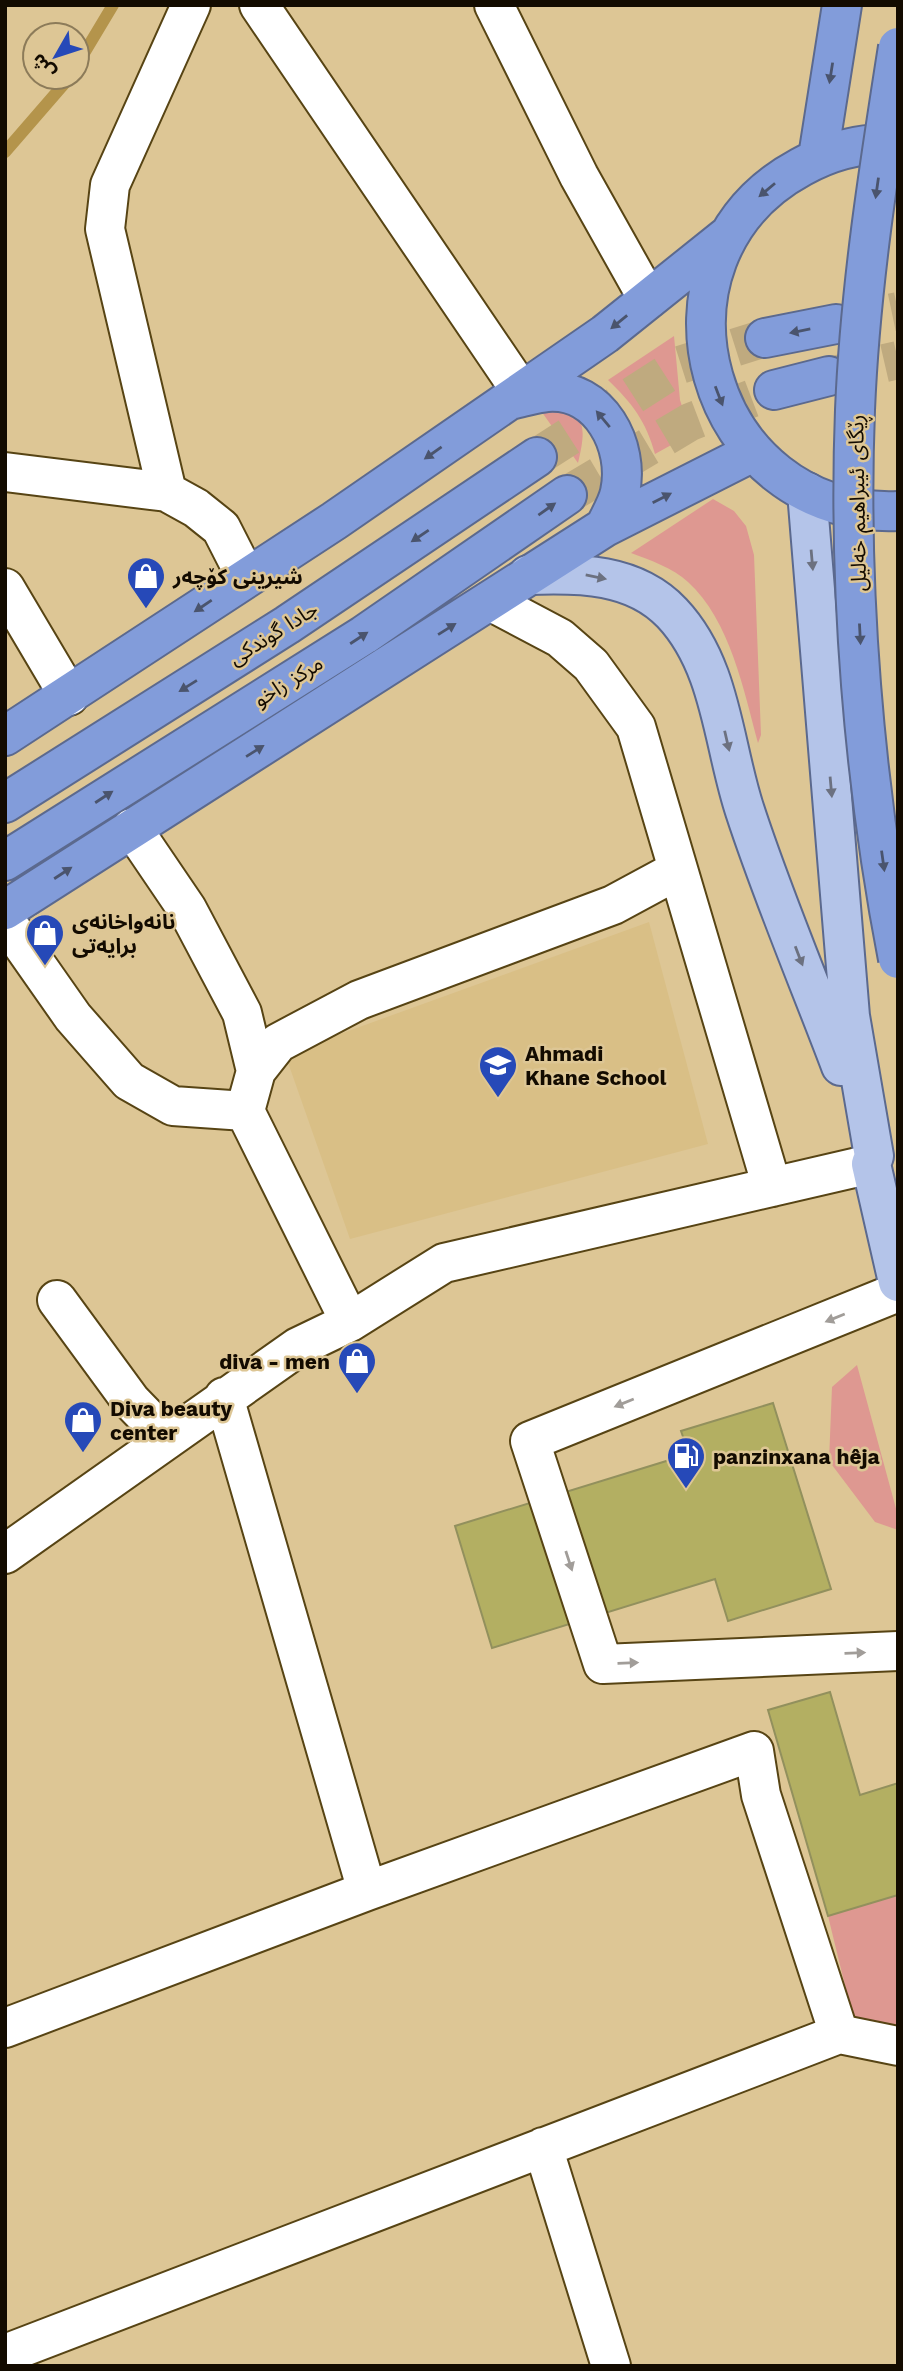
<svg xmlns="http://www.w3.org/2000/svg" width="903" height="2371" font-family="'Work Sans','Noto Sans Arabic',sans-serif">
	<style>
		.built { fill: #d9bf86 }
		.green { fill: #de9891 }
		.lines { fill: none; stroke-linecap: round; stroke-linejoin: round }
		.stream { stroke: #b4944b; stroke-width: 12 }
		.building { fill: #b3af62; stroke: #92905d; stroke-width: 2 }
		.highway-tunnel { stroke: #bfaa7f; stroke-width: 38; stroke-dasharray: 38 19; stroke-linecap: butt }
		.minor-casing { stroke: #574414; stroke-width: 42 }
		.major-casing { stroke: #5b698e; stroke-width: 42 }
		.highway-casing { stroke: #5b698e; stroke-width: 42 }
		.minor { stroke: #fff; stroke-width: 38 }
		.major { stroke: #b4c4e9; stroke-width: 38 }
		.highway { stroke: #829cda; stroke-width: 38 }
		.highway-bridge-casing { stroke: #5b698e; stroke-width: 42; stroke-linecap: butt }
		.highway-bridge { stroke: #829cda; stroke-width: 38 }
		.oneway { fill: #4a546d }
		.oneway2 { fill: #6c7180 }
		.oneway3 { fill: #a19d99 }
		.labels { text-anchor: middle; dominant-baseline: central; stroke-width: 5; stroke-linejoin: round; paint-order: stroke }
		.street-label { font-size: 21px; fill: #130b00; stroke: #ddc695 }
		.poi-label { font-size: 21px; font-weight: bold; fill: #130b00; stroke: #ddc695; text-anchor: start }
	</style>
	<rect width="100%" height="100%" fill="#ddc695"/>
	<path class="built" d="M 649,922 L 708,1144 L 350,1239 L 285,1054 Z"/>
	<path class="green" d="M 674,336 L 680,400 L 691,434 L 655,454 C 646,421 632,403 608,380 Z
		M 534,401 C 580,411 590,414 578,463 Z
		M 713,499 L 734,511 L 746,526 L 754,555 L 761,735 L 758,743 C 744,691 730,620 688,582 C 673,568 650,560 631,553 Z
		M 857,1365 L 898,1516 L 898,1530 L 875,1522 L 829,1461 L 832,1387 Z
		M 898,1895 L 898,2026 L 854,2022 L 828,1916 Z"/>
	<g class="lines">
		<path class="stream" d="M 77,65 L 113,5
			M 5,152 L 70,77"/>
	</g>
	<path class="building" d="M 773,1403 L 831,1589 L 728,1621 L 715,1579 L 492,1648 L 455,1526 L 689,1454 L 681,1431 Z
		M 830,1692 L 860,1795 L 898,1783 L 898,1895 L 828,1916 L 768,1710 Z"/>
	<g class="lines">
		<path class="highway-tunnel" d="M 836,324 L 898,311
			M 829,376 L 898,360
			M 537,457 L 680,365 L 765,338
			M 567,495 L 690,422 L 774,390"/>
		<defs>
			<path id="minor" d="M 259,5 L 521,391
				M 494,5 L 579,176 L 648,299
				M 5,472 L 167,492 L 196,508 L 221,528 L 246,577
				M 167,492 L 105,229 L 110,185 L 191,5
				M 5,588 L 69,696
				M 490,601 L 560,638 L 591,665 L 636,727 L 772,1187
				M 132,828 L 187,909 L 242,1013 L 256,1071
				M 5,920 L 73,1017 L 129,1081 L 173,1106 L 245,1111
				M 898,1292 L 530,1441 L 603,1664 L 898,1651
				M 57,1300 L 131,1401 L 167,1438
				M 350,1322 L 245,1111 L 256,1071 L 278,1043 L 359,1000 L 613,905 L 676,871
				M 224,1397 L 367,1891
				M 5,1554 L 298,1347 L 350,1322 L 444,1263 L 871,1164
				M 5,2028 L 367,1891 L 754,1751 L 761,1795 L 839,2034 L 898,2046
				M 543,2147 L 611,2366
				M 5,2354 L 839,2034"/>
			<path id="major" d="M 807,492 L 850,1016 L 874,1156 L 871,1164 L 898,1282
				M 528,575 C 579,573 634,573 672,613 C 722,666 723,745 745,811 C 773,897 809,981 841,1066"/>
			<path id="highway" d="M 898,144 C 863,142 831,150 801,167 C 631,259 705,519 898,511
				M 818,157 L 842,5
				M 765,338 L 836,324
				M 774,390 L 829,376
				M 514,399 C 525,397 536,393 547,392 C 600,388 630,446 620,492 C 618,503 610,516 605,527
				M 5,736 L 334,521 L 605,334 L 730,234
				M 5,803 L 287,625 L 537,457
				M 5,861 L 364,635 L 567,495
				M 5,910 L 605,527 L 753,452"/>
		</defs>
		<use href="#minor" class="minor-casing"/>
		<use href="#major" class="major-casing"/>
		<use href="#highway" class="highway-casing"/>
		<use href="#minor" class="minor"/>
		<use href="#major" class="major"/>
		<use href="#highway" class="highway"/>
		<defs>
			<path id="highway-bridge" d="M 898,47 C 879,168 860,288 855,410 C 848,589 864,784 898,959"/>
		</defs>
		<use href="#highway-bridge" class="highway-bridge-casing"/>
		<use href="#highway-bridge" class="highway-bridge"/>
	</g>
	<defs><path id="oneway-solid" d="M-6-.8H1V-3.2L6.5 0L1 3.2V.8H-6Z" transform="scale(1.75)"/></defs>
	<g class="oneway">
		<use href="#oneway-solid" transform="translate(831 73) rotate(99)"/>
		<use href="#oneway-solid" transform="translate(877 188) rotate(98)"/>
		<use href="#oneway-solid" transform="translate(767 190) rotate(140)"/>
		<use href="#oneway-solid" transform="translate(619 322) rotate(141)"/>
		<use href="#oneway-solid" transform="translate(800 331) rotate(169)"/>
		<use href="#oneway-solid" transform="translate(719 396) rotate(69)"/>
		<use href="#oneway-solid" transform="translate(603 419) rotate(-130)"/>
		<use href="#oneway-solid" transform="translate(433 453) rotate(145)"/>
		<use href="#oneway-solid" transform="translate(662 498) rotate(-27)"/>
		<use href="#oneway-solid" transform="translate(547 509) rotate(-35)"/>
		<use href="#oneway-solid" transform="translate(420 536) rotate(146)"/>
		<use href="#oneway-solid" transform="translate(203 606) rotate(146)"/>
		<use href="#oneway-solid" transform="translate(447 629) rotate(-32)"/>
		<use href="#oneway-solid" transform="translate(860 634) rotate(87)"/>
		<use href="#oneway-solid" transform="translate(359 638) rotate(-33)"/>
		<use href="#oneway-solid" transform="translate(188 686) rotate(148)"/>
		<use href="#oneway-solid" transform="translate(255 751) rotate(-32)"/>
		<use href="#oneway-solid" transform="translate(104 797) rotate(-33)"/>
		<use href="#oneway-solid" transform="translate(883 861) rotate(82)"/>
		<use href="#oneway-solid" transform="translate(63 873) rotate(-33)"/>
	</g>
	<g class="oneway2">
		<use href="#oneway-solid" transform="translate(812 560) rotate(85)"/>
		<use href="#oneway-solid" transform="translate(596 577) rotate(11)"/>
		<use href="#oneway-solid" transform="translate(727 741) rotate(77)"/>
		<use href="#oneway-solid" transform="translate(831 787) rotate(85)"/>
		<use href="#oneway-solid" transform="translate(799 956) rotate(69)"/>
	</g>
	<g class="oneway3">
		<use href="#oneway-solid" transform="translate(835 1318) rotate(158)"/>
		<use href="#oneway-solid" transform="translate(624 1403) rotate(158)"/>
		<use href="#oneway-solid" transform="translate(569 1561) rotate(72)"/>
		<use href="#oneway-solid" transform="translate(855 1653) rotate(-2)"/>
		<use href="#oneway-solid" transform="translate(628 1663) rotate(-2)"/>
	</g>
	<defs>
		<symbol id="shop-pin" viewBox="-11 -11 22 30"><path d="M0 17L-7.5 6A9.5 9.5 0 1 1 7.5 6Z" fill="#2649b8" stroke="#ddc695"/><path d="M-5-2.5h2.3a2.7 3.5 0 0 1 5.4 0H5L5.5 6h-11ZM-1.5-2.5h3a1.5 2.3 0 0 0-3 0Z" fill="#fff"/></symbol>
		<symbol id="school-pin" viewBox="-11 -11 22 30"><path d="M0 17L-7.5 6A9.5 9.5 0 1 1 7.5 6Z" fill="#2649b8" stroke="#ddc695"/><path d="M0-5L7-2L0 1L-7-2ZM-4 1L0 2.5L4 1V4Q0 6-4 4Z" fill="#fff"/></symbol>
		<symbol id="fuel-pin" viewBox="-11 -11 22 30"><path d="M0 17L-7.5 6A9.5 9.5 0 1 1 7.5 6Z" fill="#2649b8" stroke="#ddc695"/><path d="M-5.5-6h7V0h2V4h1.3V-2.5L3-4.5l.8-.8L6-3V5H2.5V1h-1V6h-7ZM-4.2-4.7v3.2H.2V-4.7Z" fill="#fff"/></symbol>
	</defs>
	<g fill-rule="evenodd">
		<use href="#shop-pin" x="124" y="554" width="44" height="60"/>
		<use href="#shop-pin" x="23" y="911" width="44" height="60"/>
		<use href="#school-pin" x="476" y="1043" width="44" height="60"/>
		<use href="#shop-pin" x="335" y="1339" width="44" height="60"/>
		<use href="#shop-pin" x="61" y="1398" width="44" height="60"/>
		<use href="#fuel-pin" x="664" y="1434" width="44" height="60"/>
	</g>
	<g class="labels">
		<g class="street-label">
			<text transform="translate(857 503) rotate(-91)">ڕێگای ئیبراهیم خەلیل</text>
			<text transform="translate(273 633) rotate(-32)">جادا گوندکی</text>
			<text transform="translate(288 681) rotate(-32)">مركز زاخو</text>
		</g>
		<g class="poi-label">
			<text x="173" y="576">شیرینی کۆچەر</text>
			<text x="72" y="921">نانەواخانەی<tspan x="72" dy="24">برایەتی</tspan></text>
			<text x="525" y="1053">Ahmadi<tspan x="525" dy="24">Khane School</tspan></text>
			<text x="330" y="1361" text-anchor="end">diva - men</text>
			<text x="110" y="1408">Diva beauty<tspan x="110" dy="24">center</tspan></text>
			<text x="713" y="1456">panzinxana hêja</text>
		</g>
	</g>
	<rect width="903" height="2371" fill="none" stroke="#130b00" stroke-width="14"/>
	<g transform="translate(56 56) rotate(231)"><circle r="33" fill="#ddc695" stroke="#8c7b59" stroke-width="2"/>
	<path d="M0-5L12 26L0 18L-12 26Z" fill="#2649b8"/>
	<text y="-10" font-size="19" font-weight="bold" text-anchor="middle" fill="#130b00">ش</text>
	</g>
</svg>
